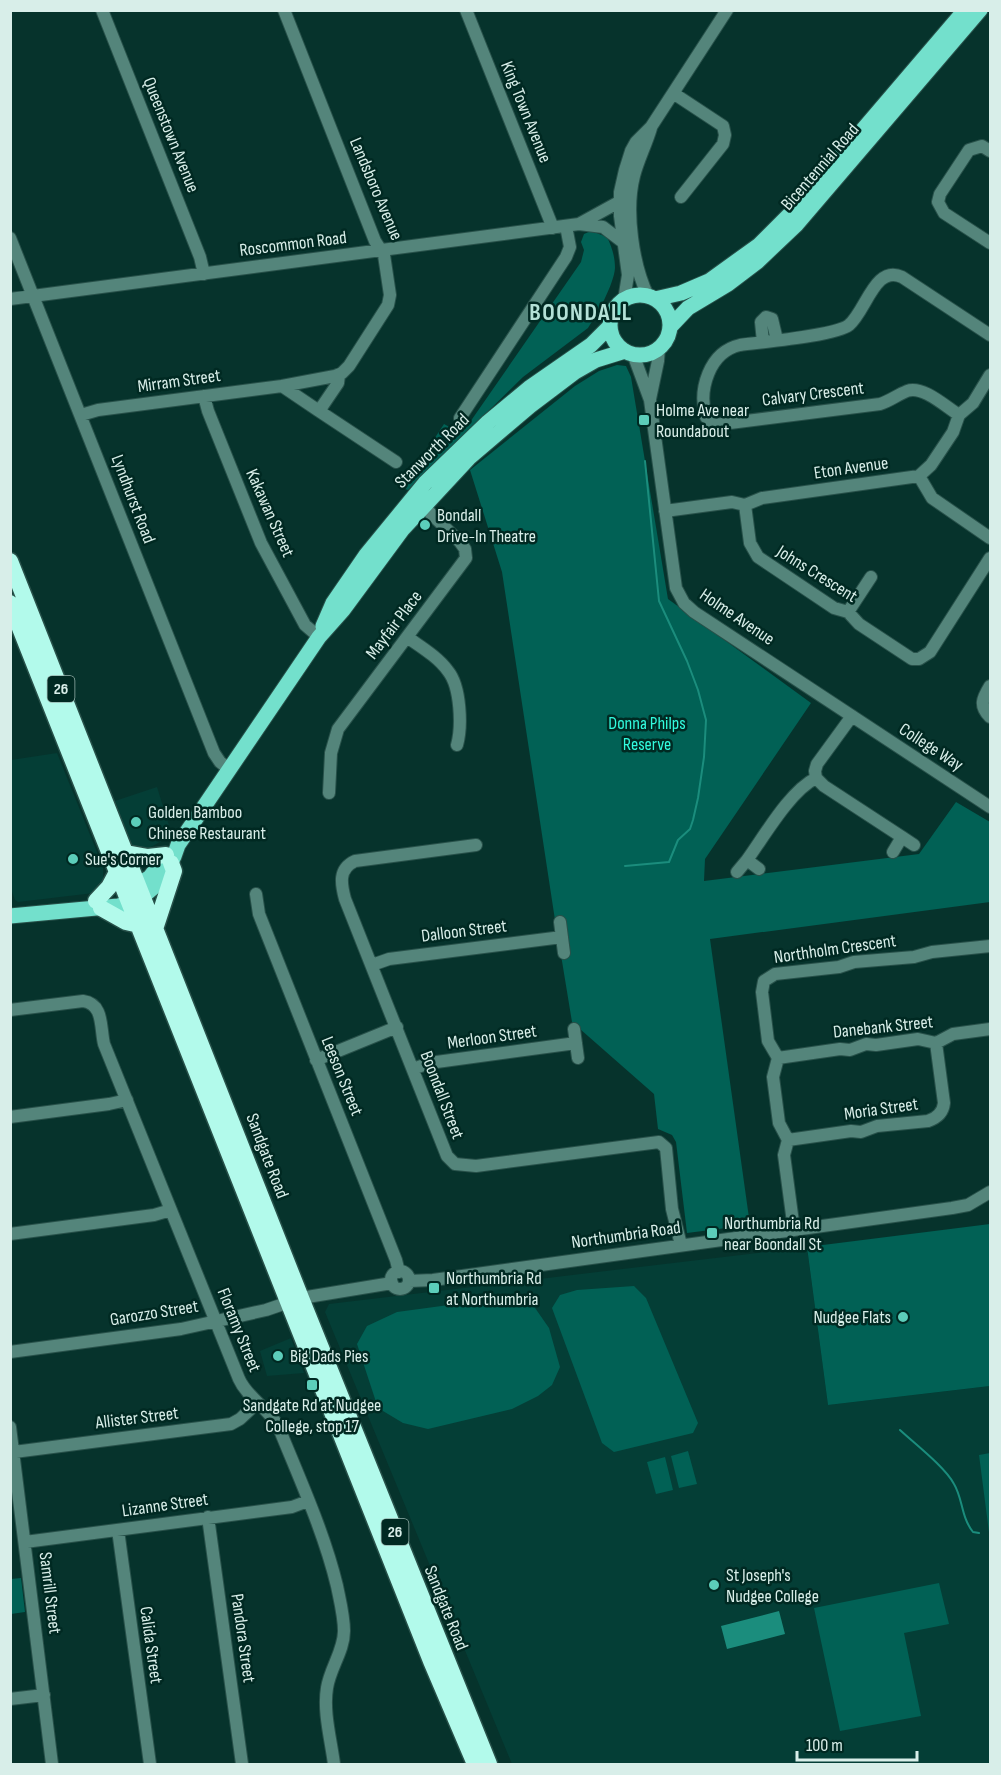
<svg xmlns="http://www.w3.org/2000/svg" width="1001" height="1775" font-family="'Sofia Sans Condensed',sans-serif">
	<style>
		.built { fill: #043e36 }
		.green { fill: #016155 }
		.water { fill: #1b8d7d }
		.lines { fill: none; stroke-linecap: round; stroke-linejoin: round }
		.stream { stroke: #1b8d7d; stroke-width: 2 }
		.minor-casing { stroke: #28514a; stroke-width: 14 }
		.major-casing { stroke: #28514a; stroke-width: 17 }
		.highway-casing { stroke: #28514a; stroke-width: 19 }
		.minor { stroke: #54857b; stroke-width: 12 }
		.major { stroke: #73e0cc; stroke-width: 15 }
		.highway { stroke: #b2faeb; stroke-width: 16 }
		.poi-dot { fill: #5cceba; stroke: #002922; stroke-width: 2 }
		.labels { text-anchor: middle; dominant-baseline: central; stroke-width: 5; stroke-linejoin: round; paint-order: stroke }
		.shield { fill: #002922; stroke: #97b3ad; stroke-width: 1.5 }
		.shield-label { font-size: 16px; font-weight: bold; fill: #d8eee9 }
		.street-label { font-size: 18px; fill: #d8eee9; stroke: #002922 }
		.poi-label { font-size: 18px; fill: #d8eee9; stroke: #002922; text-anchor: start }
		.park-label { font-size: 18px; fill: #31fbde; stroke: #002922 }
		.district-label { font-size: 24px; font-weight: bold; letter-spacing: 1.5px; fill: #b4e1d7; stroke: #002922 }
	</style>
	<rect width="100%" height="100%" fill="#06332c"/>
	<path class="built" d="M 57,753 L 103,867 L 103,880 L 94,893 L 18,902 L 15,900 L 11,889 L 11,760 Z
		M 157,787 L 172,835 L 144,851 L 131,845 L 115,801 Z
		M 807,1247 L 828,1405 L 990,1386 L 990,1764 L 512,1764 L 325,1312 L 329,1304 Z
		M 291,1338 L 304,1373 L 267,1376 L 260,1351 Z"/>
	<path class="green" d="M 591,231 L 607,237 C 612,247 615,257 615,268 C 614,284 597,315 588,328 L 523,377 L 408,490 L 402,488 L 444,424 L 455,430 L 468,425 L 581,262 L 584,250 L 581,242 L 584,234 Z
		M 617,365 L 626,366 L 631,377 L 668,599 L 811,703 L 705,859 L 704,881 L 919,854 L 956,802 L 990,822 L 990,902 L 710,939 L 750,1225 L 687,1233 L 676,1142 L 672,1135 L 658,1129 L 654,1094 L 572,1022 L 561,955 L 570,953 L 565,918 L 555,920 L 502,572 L 470,470 L 575,386 L 599,371 Z
		M 990,1224 L 990,1386 L 828,1405 L 807,1247 Z
		M 634,1286 L 646,1298 L 698,1423 L 693,1433 L 614,1452 L 602,1443 L 552,1308 L 560,1295 L 577,1290 Z
		M 516,1296 L 533,1305 L 549,1328 L 560,1367 L 552,1385 L 538,1396 L 512,1409 L 428,1429 L 403,1423 L 378,1408 L 357,1344 L 367,1326 L 397,1312 Z
		M 688,1451 L 697,1484 L 679,1488 L 671,1456 Z
		M 990,1453 L 990,1540 L 979,1455 Z
		M 665,1457 L 673,1490 L 656,1494 L 647,1462 Z
		M 21,1578 L 25,1612 L 11,1614 L 11,1579 Z
		M 939,1583 L 949,1624 L 904,1633 L 921,1716 L 840,1731 L 814,1608 Z"/>
	<path class="water" d="M 779,1611 L 785,1634 L 727,1649 L 721,1626 Z"/>
	<g class="lines">
		<path class="stream" d="M 625,866 L 669,862 L 678,840 L 690,829 L 693,820 L 698,798 L 704,757 L 706,720 L 698,690 L 687,661 L 659,601 L 645,461
			M 900,1430 C 915,1444 945,1467 954,1484 C 963,1499 961,1517 973,1532 L 979,1533"/>
		<defs>
			<path id="minor" d="M 102,10 L 200,257 L 204,274
				M 466,10 L 553,228
				M 673,93 L 723,126 L 725,135 L 723,144 L 681,197
				M 990,151 L 982,146 L 969,150 L 940,194 L 938,202 L 944,213 L 990,243
				M 579,224 L 619,202
				M 10,238 L 214,753 L 220,762 L 229,769
				M 648,296 C 633,265 625,211 634,176 C 638,160 646,145 651,128
				M 10,299 L 579,224 L 603,227 L 624,243
				M 624,300 L 628,275 L 620,216 L 620,192 L 625,170 L 631,151 L 636,142 L 651,127 L 727,10
				M 763,342 L 761,322 L 766,317 L 772,319 L 777,340
				M 633,354 L 650,400 L 676,588 L 684,603 L 694,612 L 990,807
				M 282,386 L 319,411 L 338,383 L 339,375
				M 204,396 L 208,411 L 261,543 L 305,625 L 319,637
				M 650,399 L 658,361 L 659,347
				M 319,411 L 396,462
				M 81,415 L 98,410 L 282,386 L 335,376 L 342,373 L 349,366 L 388,305 L 390,295 L 384,255 L 375,241 L 284,10
				M 959,415 C 946,407 923,385 907,391 C 897,395 890,401 880,404 L 714,425 L 706,417 C 698,390 709,352 740,345 C 761,342 835,336 849,325 C 866,311 875,264 902,277 L 990,335
				M 460,418 L 566,257 L 570,247 L 566,226
				M 919,476 L 932,498 L 990,538
				M 745,505 L 750,543 L 758,557 L 834,608 L 848,612 L 859,624 L 912,659 L 919,659 L 930,652 L 990,558
				M 665,511 L 732,502 L 745,505 L 762,498 L 919,476 L 931,465 L 953,432 L 959,415 L 973,403 L 990,375
				M 848,612 L 871,577
				M 407,637 C 421,647 438,657 448,671 C 461,687 462,727 457,745
				M 990,686 C 982,699 979,706 990,717
				M 816,778 L 824,786 L 902,837
				M 329,793 L 331,753 L 338,729 L 466,558 L 465,549 L 460,542 L 418,501
				M 476,845 L 355,861 C 338,869 341,884 345,899 L 447,1156 L 455,1164 L 476,1166 L 659,1142 L 666,1148 L 672,1209 L 681,1245
				M 893,852 L 902,837 L 914,845
				M 747,860 C 765,835 790,791 816,778 L 815,771 L 817,764 L 852,716
				M 737,872 L 747,860 L 759,869
				M 256,894 L 259,914 L 396,1260 L 399,1272
				M 560,922 L 564,953
				M 372,965 L 389,959 L 562,937
				M 10,1010 L 83,1001 C 104,1004 100,1027 104,1044 L 239,1379 C 248,1399 270,1409 279,1428 C 300,1480 324,1532 337,1586 C 340,1601 344,1616 344,1631 C 344,1651 330,1668 327,1688 C 323,1712 331,1740 334,1764
				M 574,1029 L 578,1058
				M 778,1058 L 840,1049 L 850,1050 L 866,1044 L 876,1045 L 918,1039 L 936,1043 L 953,1034 L 990,1029
				M 316,1060 L 397,1027
				M 413,1069 L 429,1063 L 576,1043
				M 10,1117 L 109,1104 L 127,1100
				M 788,1140 L 851,1131 L 861,1132 L 877,1126 L 928,1121 C 937,1118 943,1113 944,1103 L 936,1043
				M 794,1230 L 784,1155 L 788,1140 L 779,1123 L 773,1077 L 778,1058 L 768,1041 L 762,992 L 764,981 L 775,974 L 839,967 L 854,962 L 914,957 L 932,952 L 990,946
				M 10,1234 L 154,1215 L 171,1210
				M391 1280a9 9 0 1 1 18 0a9 9 0 1 1-18 0Z
				M 409,1281 L 433,1280 L 952,1208 L 968,1205 L 990,1192
				M 10,1352 L 181,1329 L 266,1310 L 301,1298 L 392,1283
				M 10,1427 L 52,1764
				M 14,1452 L 231,1424 L 240,1419 L 257,1403
				M 208,1517 L 242,1764
				M 118,1530 L 150,1764
				M 25,1542 L 292,1507 L 308,1501
				M 10,1699 L 44,1695"/>
			<path id="major" d="M610 325a30 30 0 1 1 60 0a30 30 0 1 1-60 0Z
				M 655,299 L 681,293 L 709,281 L 759,245 L 795,209 L 965,10
				M 670,327 L 688,308 L 728,284 L 757,262 L 797,224 L 980,10
				M 323,626 L 333,603 L 366,555 L 425,483 L 488,422 L 529,388 L 591,345 L 610,326
				M 128,891 L 150,877 L 165,857
				M 10,916 L 118,906 C 150,899 169,875 178,845 L 319,637 L 343,610 L 402,530 L 470,457 L 530,406 L 575,372 L 596,360 L 625,351"/>
			<path id="highway" d="M 10,561 L 301,1298 L 489,1764
				M 10,603 L 431,1661 L 475,1764
				M 126,853 L 148,857 L 166,855
				M 96,901 L 109,887 L 117,872
				M 101,908 L 126,922 L 139,925
				M 156,926 L 174,871 L 171,863"/>
		</defs>
		<use href="#minor" class="minor-casing"/>
		<use href="#major" class="major-casing"/>
		<use href="#highway" class="highway-casing"/>
		<use href="#minor" class="minor"/>
		<use href="#major" class="major"/>
		<use href="#highway" class="highway"/>
	</g>
	<g class="poi-dot">
		<rect x="638" y="414" width="12" height="12" rx="3"/>
		<circle cx="425" cy="525" r="6"/>
		<circle cx="136" cy="822" r="6"/>
		<circle cx="73" cy="859" r="6"/>
		<rect x="706" y="1227" width="12" height="12" rx="3"/>
		<rect x="428" y="1282" width="12" height="12" rx="3"/>
		<circle cx="903" cy="1317" r="6"/>
		<circle cx="278" cy="1356" r="6"/>
		<rect x="306" y="1379" width="12" height="12" rx="3"/>
		<circle cx="714" cy="1585" r="6"/>
	</g>
	<g class="labels">
		<g class="shield">
			<rect x="47.5" y="676" width="27" height="26" rx="4.5"/>
			<rect x="381.5" y="1519" width="27" height="26" rx="4.5"/>
		</g>
		<g class="shield-label">
			<text x="61" y="689">26</text>
			<text x="395" y="1532">26</text>
		</g>
		<g class="street-label">
			<text transform="translate(526 112) rotate(68)">King Town Avenue</text>
			<text transform="translate(171 135) rotate(68)">Queenstown Avenue</text>
			<text transform="translate(820 167) rotate(-49)">Bicentennial Road</text>
			<text transform="translate(376 189) rotate(67)">Landsboro Avenue</text>
			<text transform="translate(293 244) rotate(-7)">Roscommon Road</text>
			<text transform="translate(179 381) rotate(-8)">Mirram Street</text>
			<text transform="translate(813 394) rotate(-7)">Calvary Crescent</text>
			<text transform="translate(432 451) rotate(-45)">Stanworth Road</text>
			<text transform="translate(851 468) rotate(-8)">Eton Avenue</text>
			<text transform="translate(133 499) rotate(69)">Lyndhurst Road</text>
			<text transform="translate(270 513) rotate(66)">Kakawan Street</text>
			<text transform="translate(817 574) rotate(32)">Johns Crescent</text>
			<text transform="translate(737 617) rotate(34)">Holme Avenue</text>
			<text transform="translate(394 625) rotate(-53)">Mayfair Place</text>
			<text transform="translate(931 747) rotate(33)">College Way</text>
			<text transform="translate(464 931) rotate(-7)">Dalloon Street</text>
			<text transform="translate(835 949) rotate(-8)">Northholm Crescent</text>
			<text transform="translate(883 1027) rotate(-6)">Danebank Street</text>
			<text transform="translate(492 1037) rotate(-8)">Merloon Street</text>
			<text transform="translate(342 1076) rotate(68)">Leeson Street</text>
			<text transform="translate(442 1095) rotate(69)">Boondall Street</text>
			<text transform="translate(881 1109) rotate(-8)">Moria Street</text>
			<text transform="translate(267 1156) rotate(69)">Sandgate Road</text>
			<text transform="translate(626 1235) rotate(-8)">Northumbria Road</text>
			<text transform="translate(154 1313) rotate(-9)">Garozzo Street</text>
			<text transform="translate(239 1330) rotate(68)">Floramy Street</text>
			<text transform="translate(137 1418) rotate(-7)">Allister Street</text>
			<text transform="translate(165 1505) rotate(-8)">Lizanne Street</text>
			<text transform="translate(50 1593) rotate(83)">Samrill Street</text>
			<text transform="translate(446 1608) rotate(68)">Sandgate Road</text>
			<text transform="translate(243 1638) rotate(82)">Pandora Street</text>
			<text transform="translate(151 1645) rotate(82)">Calida Street</text>
		</g>
		<g class="poi-label">
			<text x="656" y="410">Holme Ave near<tspan x="656" dy="21">Roundabout</tspan></text>
			<text x="437" y="515">Bondall<tspan x="437" dy="21">Drive-In Theatre</tspan></text>
			<text x="148" y="812">Golden Bamboo<tspan x="148" dy="21">Chinese Restaurant</tspan></text>
			<text x="85" y="859">Sue's Corner</text>
			<text x="724" y="1223">Northumbria Rd<tspan x="724" dy="21">near Boondall St</tspan></text>
			<text x="446" y="1278">Northumbria Rd<tspan x="446" dy="21">at Northumbria</tspan></text>
			<text x="891" y="1317" text-anchor="end">Nudgee Flats</text>
			<text x="290" y="1356">Big Dads Pies</text>
			<text x="312" y="1405" text-anchor="middle">Sandgate Rd at Nudgee<tspan x="312" dy="21">College, stop 17</tspan></text>
			<text x="726" y="1575">St Joseph's<tspan x="726" dy="21">Nudgee College</tspan></text>
		</g>
		<g class="park-label">
			<text x="647" y="723">Donna Philps<tspan x="647" dy="21">Reserve</tspan></text>
		</g>
		<g class="district-label">
			<text x="581" y="312">BOONDALL</text>
		</g>
	</g>
	<rect width="1001" height="1775" fill="none" stroke="#d8eee9" stroke-width="24"/>
	<path d="M797 1751v9h120v-9" fill="none" stroke="#d8eee9" stroke-width="3"/>
	<text x="806" y="1751" font-size="18" fill="#d8eee9" stroke="#002922" stroke-width="4.5" paint-order="stroke">100 m</text>
</svg>
